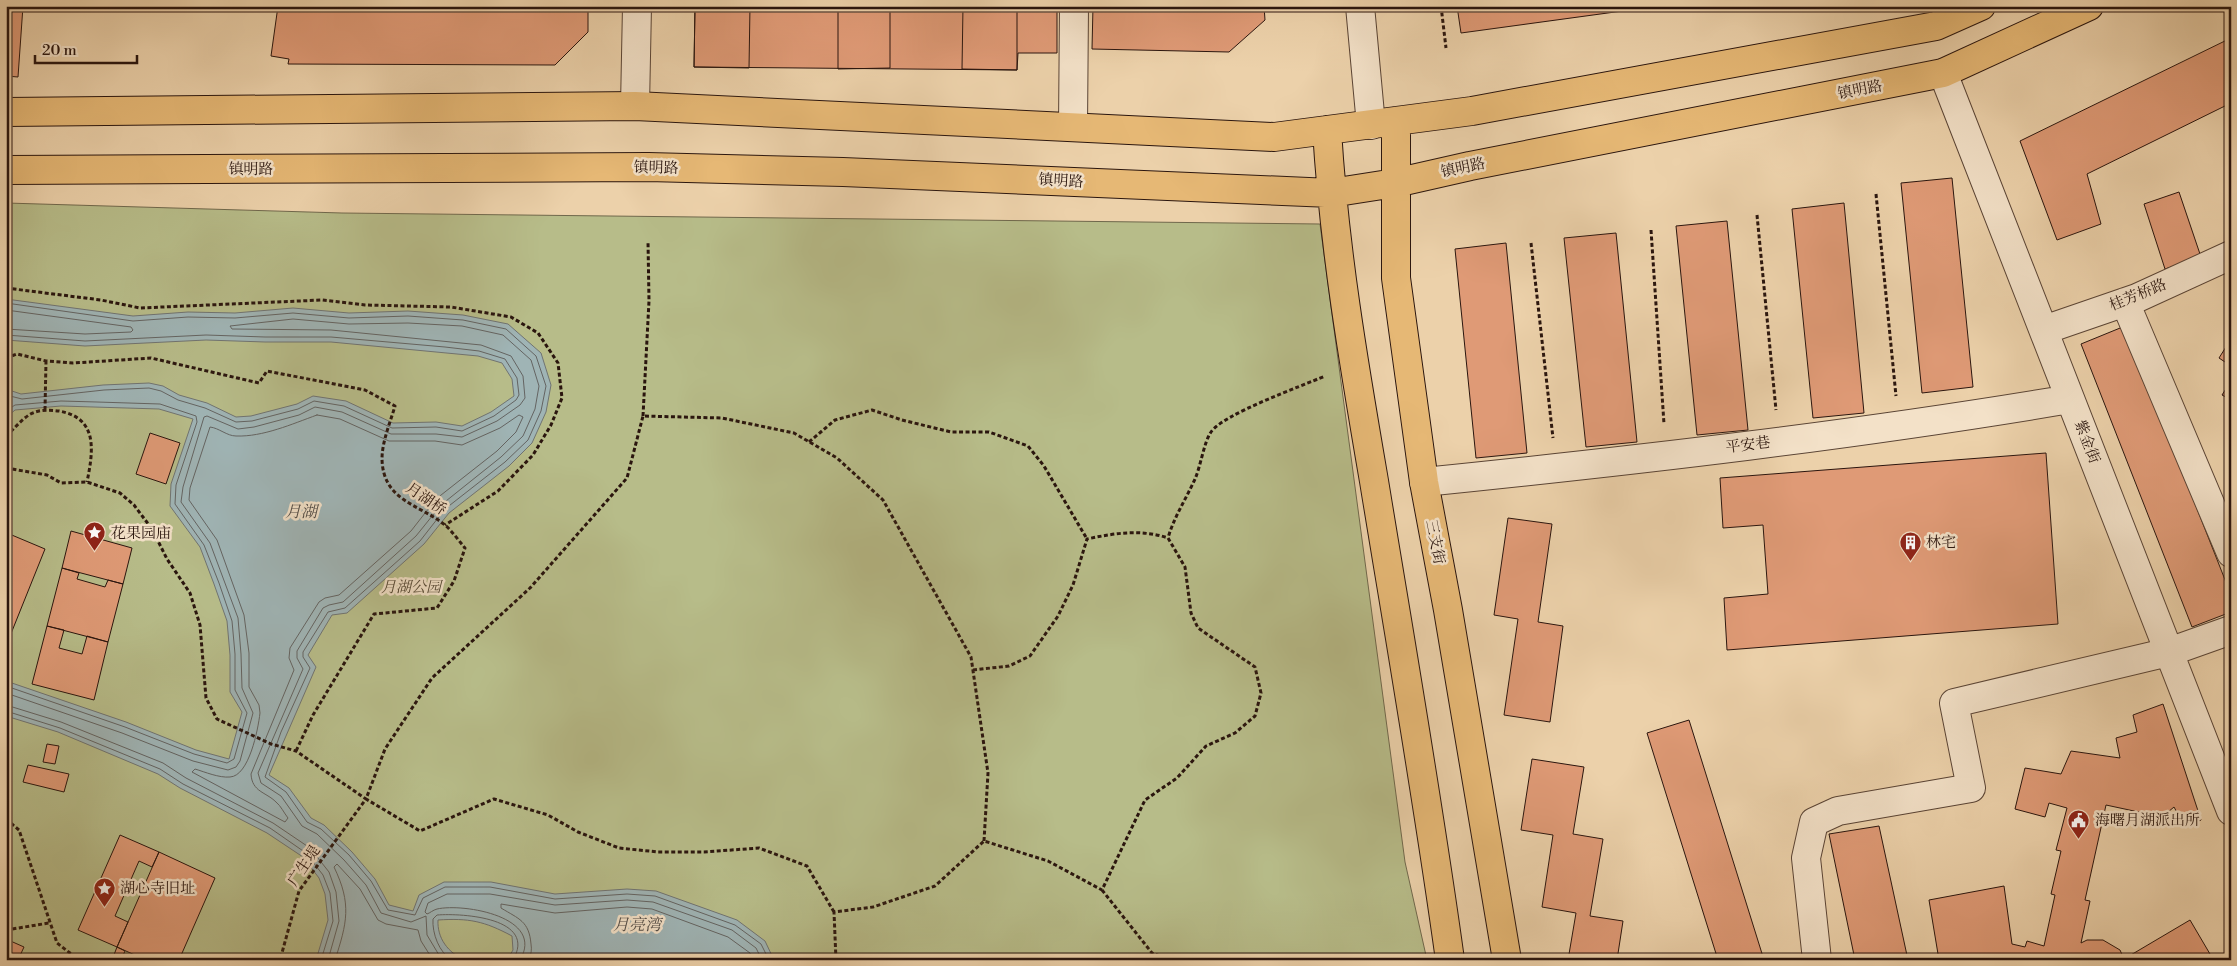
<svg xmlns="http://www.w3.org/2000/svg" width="2237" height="966" font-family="'Libre Bodoni','Noto Serif SC',serif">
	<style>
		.green { fill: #b7bc89; stroke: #70684c }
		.water { fill: #9fb4b5; stroke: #707472 }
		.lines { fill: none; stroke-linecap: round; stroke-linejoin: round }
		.shore { stroke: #646462; stroke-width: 1 }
		.building { fill: #df9a76; stroke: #2a150e }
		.minor-casing { stroke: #5a4435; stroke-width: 30 }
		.major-casing { stroke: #2a150e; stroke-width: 30 }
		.path { stroke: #2a150e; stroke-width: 3; stroke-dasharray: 4 2.5; stroke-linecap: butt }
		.minor { stroke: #f3e1c8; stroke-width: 28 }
		.major { stroke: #e6b875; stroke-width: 28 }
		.labels { text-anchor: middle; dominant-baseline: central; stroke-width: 5; stroke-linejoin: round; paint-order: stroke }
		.street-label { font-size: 15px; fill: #2a150e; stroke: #f3e1c8 }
		.poi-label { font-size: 15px; fill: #2a150e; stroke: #f3e1c8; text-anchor: start }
		.park-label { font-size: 15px; font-style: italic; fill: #544733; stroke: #f3e1c8 }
		.water-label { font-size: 16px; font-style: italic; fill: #534d48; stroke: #f3e1c8 }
	</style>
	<rect width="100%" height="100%" fill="#ecd1aa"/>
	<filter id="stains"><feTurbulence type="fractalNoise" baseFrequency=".004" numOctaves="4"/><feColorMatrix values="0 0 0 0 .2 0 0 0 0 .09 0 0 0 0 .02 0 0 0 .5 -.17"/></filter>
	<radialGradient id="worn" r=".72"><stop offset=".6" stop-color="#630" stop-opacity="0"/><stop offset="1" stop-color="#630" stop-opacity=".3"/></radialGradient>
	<path class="green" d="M 6,203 L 342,213 L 1320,224 L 1405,862 L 1427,960 L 6,960 Z"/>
	<path class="water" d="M 6,299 L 133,316 L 188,312 L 235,313 L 293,308 L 349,313 L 408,311 L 463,315 L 508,324 L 541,353 L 551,385 L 546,412 L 532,443 L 509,466 L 449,513 L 424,544 L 347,613 L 332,615 L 308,655 L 316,667 L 269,775 L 289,788 L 311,818 L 324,825 L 352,852 L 375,879 L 389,905 L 413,911 L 419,895 L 444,882 L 491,882 L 555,894 L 627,889 L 656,891 L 737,920 L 765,941 L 774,960 L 507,960 L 513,950 L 512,936 C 484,921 469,918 438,920 C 437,938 448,953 465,960 L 316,960 L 328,920 L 325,894 L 319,878 L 303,857 L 267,833 L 180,788 L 158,774 L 58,732 L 6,716 L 6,681 L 126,722 L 196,750 L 229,759 L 242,712 L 230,692 L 230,655 L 227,621 L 214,584 L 200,547 L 170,506 L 171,484 L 193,419 L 159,409 L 61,406 L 15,410 L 6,418 L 6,389 L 21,394 L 103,385 L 149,383 L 163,386 L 179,395 L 207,403 L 236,417 L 251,416 L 297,404 L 313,396 L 346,401 L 393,423 L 436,422 L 462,426 L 491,412 L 514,396 L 512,379 L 502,363 L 478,356 L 331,342 L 265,342 L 206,340 L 85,346 L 6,340 Z"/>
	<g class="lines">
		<path class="shore" d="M 6,303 L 133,321 L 188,317 L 235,318 L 293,313 L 349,318 L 408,316 L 463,320 L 506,329 L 536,356 L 546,386 L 541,411 L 528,440 L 505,462 L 445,509 L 420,541 L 345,608 L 328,612 L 303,652 L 303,657 L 310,668 L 281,732 L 265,777 L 286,792 L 307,822 L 321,829 L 349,855 L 371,881 L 388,910 L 415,915 L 423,898 L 445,887 L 490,887 L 555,899 L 627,894 L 655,896 L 735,925 L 761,944 L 769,960
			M 6,310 L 131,327 L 133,330 L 131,332 L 85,334 L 6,329
			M 6,335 L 85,341 L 206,335 L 265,337 L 331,337 L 445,347 L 479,351 L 505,359 L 517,378 L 519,395 L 516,400 L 494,416 L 462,431 L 436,427 L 392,428 L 344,406 L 314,401 L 298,409 L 252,421 L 236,422 L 205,408 L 178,400 L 161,391 L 149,388 L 104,390 L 22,399 L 6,395
			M 6,411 L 15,405 L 61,401 L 97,402 L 160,404 L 196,416 L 197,422 L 176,485 L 175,504 L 204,545 L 219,583 L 232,621 L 235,654 L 235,690 L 247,713 L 234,759 L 227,763 L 194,754 L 125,727 L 6,686
			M 317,415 L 340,419 L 389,441 L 435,441 L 462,445 L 500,428 L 519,415 L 523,417 L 516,432 L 497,451 L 436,499 L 411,531 L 339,595 L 325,598 L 319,602 L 290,648 L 289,658 L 294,670 L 251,774 C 252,792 266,792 276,802 C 281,806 284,813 288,818 L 285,822 L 192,772 L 195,769 C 205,772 219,778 230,777 C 249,776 258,730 260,713 L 259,705 L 249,687 L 249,653 L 244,615 L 217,540 L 189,500 L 190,488 L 210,427 C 219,428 227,436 236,436 C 263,437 292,424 317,415 Z
			M 6,693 L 122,733 L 193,761 L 228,770 L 236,767 L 240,761 L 253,713 L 242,688 L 241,654 L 238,618 L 210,543 L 181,502 L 183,487 L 204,417 L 207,416 L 238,429 L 254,427 L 299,415 L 315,407 L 342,412 L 391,434 L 436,434 L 462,437 L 497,421 L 520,405 L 525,398 L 523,376 L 511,356 L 481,345 L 331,330 L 232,329 L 230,326 L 293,319 L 349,324 L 408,323 L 462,326 L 503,335 L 531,360 L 539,386 L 535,409 L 523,436 L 501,457 L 441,505 L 416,536 L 343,602 L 329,605 L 323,608 L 297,651 L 297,658 L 303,669 L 258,773 L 261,783 L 281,796 L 302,826 L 317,834 L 344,860 L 366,885 L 381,913 L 411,922 L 426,916 L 427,935 L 442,960
			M 6,705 L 61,722 L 163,763 L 186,778 L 273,823 L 310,848 L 329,872 L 336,892 L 339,921 L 328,960
			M 6,711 L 60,728 L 160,769 L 183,784 L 270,828 L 306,853 L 323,875 L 330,893 L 333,921 L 321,960
			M 335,960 C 347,923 352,904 334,867 L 337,864 L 360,889 L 378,920 L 386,924 L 418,930 L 421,941 L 433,960
			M 452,960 C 439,953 432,933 433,919 L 437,915 C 463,913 538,918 513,960
			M 520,960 C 546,917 464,903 437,909 C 433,910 430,913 427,914 L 425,912 L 428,903 L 447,894 L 490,894 L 555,905 L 627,900 L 653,902 L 732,930 L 756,948 L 762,960
			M 529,960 C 531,954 532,950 531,944 C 529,921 519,919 501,908 L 501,904 L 555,913 L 627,907 L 652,909 L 728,937 L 750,953 L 753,960"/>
	</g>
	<path class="building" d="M 6,6 L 23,6 L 18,77 L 6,76 Z
		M 278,6 L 588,6 L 588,32 L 555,65 L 288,64 L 289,59 L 271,56 Z
		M 695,6 L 750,6 L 749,68 L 694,67 Z
		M 695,6 L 1057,6 L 1057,53 L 1018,53 L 1017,70 L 694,67 Z
		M 838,6 L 890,6 L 890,68 L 838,69 Z
		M 963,6 L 1017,6 L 1017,70 L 962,69 Z
		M 1093,6 L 1264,6 L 1265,20 L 1229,52 L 1092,49 Z
		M 1457,6 L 1659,6 L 1461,33 Z
		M 2231,38 L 2231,103 L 2087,174 L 2101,224 L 2057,240 L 2020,141 Z
		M 1952,178 L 1973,387 L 1922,393 L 1901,183 Z
		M 2179,192 L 2201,257 L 2165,269 L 2144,204 Z
		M 1844,203 L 1864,413 L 1813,418 L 1792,209 Z
		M 1727,221 L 1748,430 L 1697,435 L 1676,226 Z
		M 1616,233 L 1637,442 L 1586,447 L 1564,238 Z
		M 1506,243 L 1527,453 L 1476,458 L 1455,249 Z
		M 2125,326 L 2231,595 L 2231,612 L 2192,627 L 2081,344 Z
		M 2231,339 L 2231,366 L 2219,358 Z
		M 2231,381 L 2231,400 L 2222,395 Z
		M 150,433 L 180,443 L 166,484 L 136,474 Z
		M 2046,453 L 2058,624 L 1727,650 L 1724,598 L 1768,594 L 1763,525 L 1723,528 L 1720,478 Z
		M 1508,518 L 1552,524 L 1538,622 L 1563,626 L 1550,722 L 1504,715 L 1518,619 L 1494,615 Z
		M 71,531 L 132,548 L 123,584 L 62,568 Z
		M 7,533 L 45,549 L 6,646 L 6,535 Z
		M 62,568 L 79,573 L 77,579 L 105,587 L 108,580 L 123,584 L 108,642 L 47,626 Z
		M 47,626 L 64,630 L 59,648 L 82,654 L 87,636 L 108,642 L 94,700 L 32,684 Z
		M 2163,704 L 2201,820 L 2185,827 L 2174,807 L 2162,817 L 2106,805 L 2085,900 L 2090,901 L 2081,943 L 2087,940 L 2103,940 L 2120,950 L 2124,959 L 2190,920 L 2210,954 L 2199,960 L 1939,960 L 1929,900 L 2004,886 L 2012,944 L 2025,947 L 2027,941 L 2044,946 L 2055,895 L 2051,894 L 2061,851 L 2056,850 L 2067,808 L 2049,803 L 2045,817 L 2015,809 L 2025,768 L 2061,774 L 2071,751 L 2120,758 L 2116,738 L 2137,732 L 2133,715 Z
		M 1689,720 L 1764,960 L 1718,960 L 1647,733 Z
		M 47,744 L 59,746 L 55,764 L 43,762 Z
		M 1532,759 L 1584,767 L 1573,834 L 1603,839 L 1590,916 L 1623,921 L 1617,960 L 1568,960 L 1576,913 L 1542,907 L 1553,835 L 1521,830 Z
		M 28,765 L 69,774 L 64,792 L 23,782 Z
		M 1879,826 L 1908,960 L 1855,960 L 1829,834 Z
		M 120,835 L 159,852 L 152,867 L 139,861 L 115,916 L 128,922 L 117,947 L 78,930 Z
		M 159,852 L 215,878 L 179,960 L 146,960 L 117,947 Z
		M 6,939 L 24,947 L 18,960 L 6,960 Z
		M 117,947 L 125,951 L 121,960 L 112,960 Z"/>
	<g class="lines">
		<defs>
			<path id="minor" d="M 1360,6 L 1371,125
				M 1943,73 L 2231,811
				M 635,106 L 637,6
				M 1073,127 L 1074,6
				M 2125,302 L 2231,553
				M 2044,330 L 2137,298 L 2231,255
				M 1424,482 C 1640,460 1856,435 2070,399
				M 1817,960 L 1806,858 L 1814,822 L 1838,811 L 1971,788 L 1954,703 L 2169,652 L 2231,630"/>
			<path id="major" d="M 6,112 L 635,106 L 1274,137 L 1472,111 L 1936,26 L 1981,6
				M 1396,121 L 1396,278 L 1424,482 L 1448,610 L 1507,960
				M 1327,130 C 1334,248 1354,365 1374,481 C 1400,640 1428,800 1450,960
				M 6,170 L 648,167 L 843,172 L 1331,193 L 1395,183 L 1470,166 L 1943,73 L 2089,6"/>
		</defs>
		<use href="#minor" class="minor-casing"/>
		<use href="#major" class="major-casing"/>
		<path class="path" d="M 1441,6 L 1446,48
			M 1876,194 L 1896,396
			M 1757,215 L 1776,410
			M 1651,230 L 1664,424
			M 1531,243 L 1553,438
			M 6,288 L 101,300 L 140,308 L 322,300 L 365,305 L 451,307 L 511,317 L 538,333 L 558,363 L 562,398 L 551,425 L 533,455 L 498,491 L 445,525
			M 6,358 L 17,354 L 46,361 L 73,363 L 151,358 L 259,383 L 267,371 L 365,390 L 395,406 C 390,423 382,442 382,459 C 383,501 419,504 445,525 C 452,531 459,541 465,548 L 454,581 L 437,608 L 374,614 L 313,715 L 296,751
			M 45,410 L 46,361
			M 643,416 L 649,301 L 648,241
			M 6,436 C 14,429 21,420 29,415 C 38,409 50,410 59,411 C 99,418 93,452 87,482
			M 809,442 L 835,420 L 872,410 L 902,420 L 951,432 L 989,432 L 1028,446 L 1044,466 L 1087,539
			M 6,468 L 47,475 L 61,483 L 87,482 L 120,493 L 134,505 L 152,529 L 167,559 L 190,593 L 200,625 L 206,698 L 217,719 L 271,744 L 296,751 L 366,799 L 299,891 L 280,960
			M 973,670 L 1009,666 L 1030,656 L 1058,616 L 1073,585 L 1087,539 C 1115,533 1141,529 1168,538
			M 6,819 L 19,830 L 57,943 L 79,960
			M 1102,890 L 1152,953 L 1171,960
			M 834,912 L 807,866 L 759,848 L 704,852 L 658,852 L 619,848 L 578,832 L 548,815 L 494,799 L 420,831 L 366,799 L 385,749 L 432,678 L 530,588 L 627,478 L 643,416 L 722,418 L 794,433 L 837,458 L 883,500 L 971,657 L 988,773 L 984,841
			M 6,930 L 49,923
			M 836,960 L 834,912 L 873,907 L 935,886 L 984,841 L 1048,861 L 1102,890 L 1145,800 L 1177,778 L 1206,746 L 1235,733 L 1255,716 L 1261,693 L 1255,667 L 1198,628 L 1191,613 L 1185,567 L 1168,538 C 1174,517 1186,499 1195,479 C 1201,465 1204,442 1211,432 C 1223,414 1302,386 1325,376"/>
		<use href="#minor" class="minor"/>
		<use href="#major" class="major"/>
	</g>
	<defs>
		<symbol id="sight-pin" viewBox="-11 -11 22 30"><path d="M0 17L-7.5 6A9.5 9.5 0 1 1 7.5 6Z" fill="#8f2418" stroke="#f3e1c8"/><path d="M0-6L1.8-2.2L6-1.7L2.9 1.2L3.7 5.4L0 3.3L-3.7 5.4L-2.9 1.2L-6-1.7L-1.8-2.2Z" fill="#fff"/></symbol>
		<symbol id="building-pin" viewBox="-11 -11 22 30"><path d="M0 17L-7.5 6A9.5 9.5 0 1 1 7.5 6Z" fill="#8f2418" stroke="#f3e1c8"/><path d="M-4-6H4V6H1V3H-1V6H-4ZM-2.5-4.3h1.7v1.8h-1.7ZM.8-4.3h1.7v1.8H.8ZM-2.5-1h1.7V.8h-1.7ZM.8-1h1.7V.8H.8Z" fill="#fff"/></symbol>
		<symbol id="civic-pin" viewBox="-11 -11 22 30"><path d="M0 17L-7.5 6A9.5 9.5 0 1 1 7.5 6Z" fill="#8f2418" stroke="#f3e1c8"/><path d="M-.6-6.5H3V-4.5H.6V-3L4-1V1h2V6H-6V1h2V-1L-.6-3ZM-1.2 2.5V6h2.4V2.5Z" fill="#fff"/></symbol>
	</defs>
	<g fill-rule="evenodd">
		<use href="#sight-pin" x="82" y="520" width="25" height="34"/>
		<use href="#building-pin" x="1898" y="530" width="25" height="34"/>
		<use href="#civic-pin" x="2066" y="808" width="25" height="34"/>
		<use href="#sight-pin" x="92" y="876" width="25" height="34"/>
	</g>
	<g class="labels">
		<g class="street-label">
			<text transform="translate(1860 90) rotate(-11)">镇明路</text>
			<text transform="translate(656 168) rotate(1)">镇明路</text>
			<text transform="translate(1463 168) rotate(-12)">镇明路</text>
			<text x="251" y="169">镇明路</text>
			<text transform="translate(1061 181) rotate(3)">镇明路</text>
			<text transform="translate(2138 295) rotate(-22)">桂芳桥路</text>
			<text transform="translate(2087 442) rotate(69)">紫金街</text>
			<text transform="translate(1748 445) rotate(-7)">平安巷</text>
			<text transform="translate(426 499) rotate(34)">月湖桥</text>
			<text transform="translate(1435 542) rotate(79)">三支街</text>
			<text transform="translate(304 866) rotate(-56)">广生堤</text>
		</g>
		<g class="poi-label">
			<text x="111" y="533">花果园庙</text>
			<text x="1926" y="542">林宅</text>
			<text x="2095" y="820">海曙月湖派出所</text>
			<text x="120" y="888">湖心寺旧址</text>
		</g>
		<g class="park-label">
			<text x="411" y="587">月湖公园</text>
		</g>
		<g class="water-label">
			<text x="301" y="512">月湖</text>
			<text x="637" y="925">月亮湾</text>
		</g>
	</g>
	<rect width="2237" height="966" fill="none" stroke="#ecd1aa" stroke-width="25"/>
	<rect x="8" y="8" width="2222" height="951" fill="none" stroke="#2a150e" stroke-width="2.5"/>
	<rect x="12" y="12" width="2212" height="941" fill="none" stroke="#2a150e"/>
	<path d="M35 55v8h102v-8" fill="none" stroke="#2a150e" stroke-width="2.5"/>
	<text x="42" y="55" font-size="15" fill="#2a150e" stroke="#f3e1c8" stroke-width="4" paint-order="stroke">20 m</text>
	<rect width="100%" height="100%" filter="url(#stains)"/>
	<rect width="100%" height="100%" fill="url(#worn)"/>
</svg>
